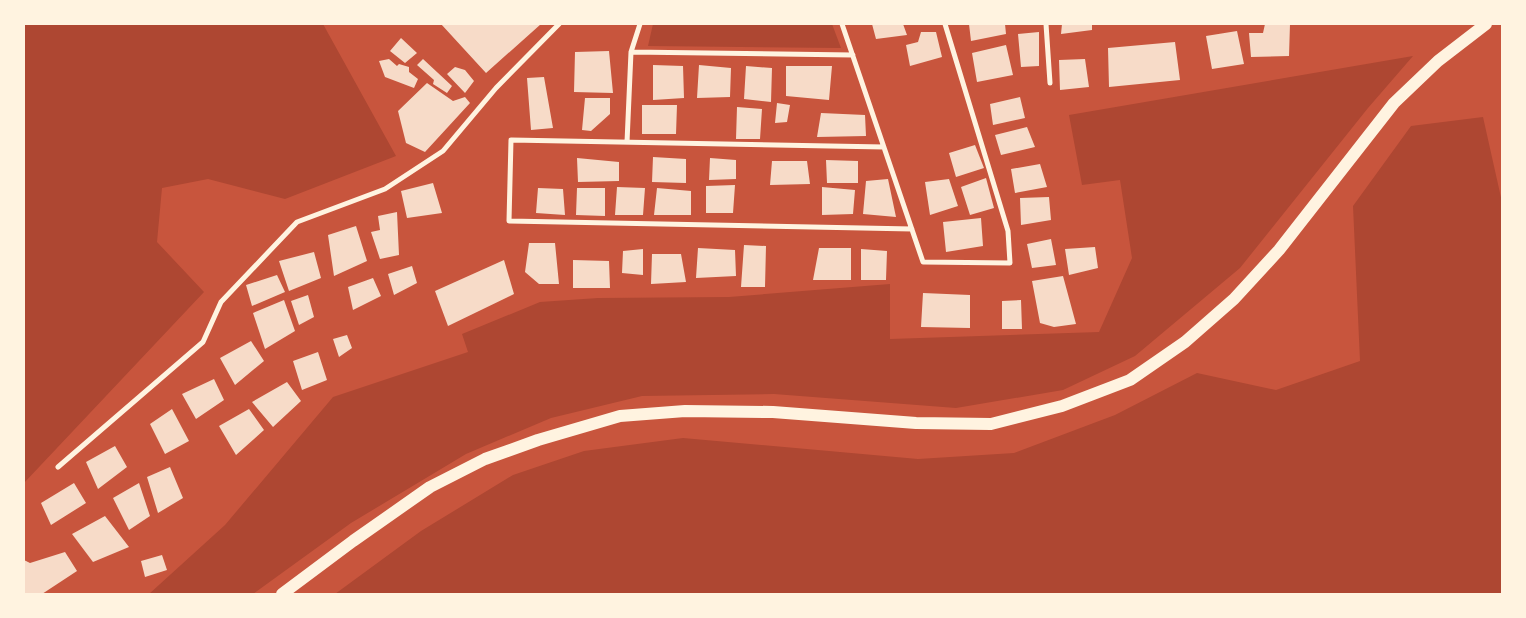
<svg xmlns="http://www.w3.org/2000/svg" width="1526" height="618" font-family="Cabin,sans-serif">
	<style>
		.green { fill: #ae4732 }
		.building { fill: #f7dbc8 }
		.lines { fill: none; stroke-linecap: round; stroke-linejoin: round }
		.minor { stroke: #fff3e0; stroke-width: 5 }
		.primary { stroke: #fff3e0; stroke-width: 12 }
	</style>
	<rect width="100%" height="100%" fill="#c8553d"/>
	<path class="green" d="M 24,24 L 323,24 L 396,156 L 285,199 L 208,179 L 162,188 L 157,242 L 204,292 L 24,483 Z
		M 653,24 L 832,24 L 841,48 L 648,46 Z
		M 1413,56 L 1368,108 L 1240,268 L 1135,356 L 1063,390 L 956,408 L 774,394 L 642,396 L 551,418 L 466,454 L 351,523 L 253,594 L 149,594 L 225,525 L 333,397 L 468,352 L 462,334 L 540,302 L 598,298 L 729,297 L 890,284 L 890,339 L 1099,332 L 1132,258 L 1120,180 L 1082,185 L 1069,115 Z
		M 1483,117 L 1502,202 L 1502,594 L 335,594 L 421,531 L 513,475 L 584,451 L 683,438 L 918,459 L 1014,453 L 1115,415 L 1197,373 L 1276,390 L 1360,361 L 1353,206 L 1411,126 Z"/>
	<path class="building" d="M 441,24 L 541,24 L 486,73 Z
		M 872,24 L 903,24 L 907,35 L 876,39 Z
		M 969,24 L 1005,24 L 1006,34 L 971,41 Z
		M 1062,24 L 1092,24 L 1092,30 L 1061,34 Z
		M 1265,24 L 1290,24 L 1289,56 L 1251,57 L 1249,33 L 1263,33 Z
		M 1237,31 L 1244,64 L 1212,69 L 1206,36 Z
		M 921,32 L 936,32 L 942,57 L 910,66 L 906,45 L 918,42 Z
		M 1039,32 L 1039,66 L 1021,67 L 1018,34 Z
		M 401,38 L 417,53 L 405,63 L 390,51 Z
		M 1175,42 L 1180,80 L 1109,87 L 1108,48 Z
		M 1006,45 L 1013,75 L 977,82 L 972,53 Z
		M 609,51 L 613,93 L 574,92 L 575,52 Z
		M 389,59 L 397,66 L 399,64 L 409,67 L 409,72 L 418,79 L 414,88 L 385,77 L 379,61 Z
		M 423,59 L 452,86 L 447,93 L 433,84 L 434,80 L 417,65 Z
		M 1085,59 L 1089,87 L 1060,90 L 1059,60 Z
		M 653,65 L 683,66 L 684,98 L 653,100 Z
		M 699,65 L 731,68 L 730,97 L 697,98 Z
		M 746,66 L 772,68 L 771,102 L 744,99 Z
		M 786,66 L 832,66 L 829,100 L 786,96 Z
		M 455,67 L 465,70 L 474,81 L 465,93 L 447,74 Z
		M 544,77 L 553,128 L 531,130 L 527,78 Z
		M 427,83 L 453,101 L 465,97 L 470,103 L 425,152 L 406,143 L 398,111 Z
		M 1020,97 L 1025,118 L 993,125 L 990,104 Z
		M 585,98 L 610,98 L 610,114 L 591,131 L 582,130 Z
		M 777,103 L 790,105 L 787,122 L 775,123 Z
		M 642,105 L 677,105 L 676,134 L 642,134 Z
		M 737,107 L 762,109 L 760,139 L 736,139 Z
		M 821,113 L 865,115 L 866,136 L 817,137 Z
		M 1027,127 L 1035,147 L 1001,155 L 995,135 Z
		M 975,145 L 984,168 L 956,177 L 949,153 Z
		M 653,157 L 686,159 L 686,183 L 652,182 Z
		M 577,158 L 619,162 L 619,181 L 578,182 Z
		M 710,158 L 736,160 L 736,179 L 709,180 Z
		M 826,160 L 858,161 L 858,183 L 827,183 Z
		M 772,161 L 807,161 L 810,184 L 770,185 Z
		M 1040,164 L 1047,187 L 1015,193 L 1011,169 Z
		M 986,178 L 994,208 L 970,215 L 961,187 Z
		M 888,179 L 896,217 L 863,214 L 866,181 Z
		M 949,179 L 958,206 L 930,215 L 925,182 Z
		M 433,183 L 442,213 L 407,218 L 401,191 Z
		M 735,185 L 733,213 L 706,213 L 706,186 Z
		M 617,187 L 645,188 L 643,215 L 615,215 Z
		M 822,187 L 855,190 L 853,214 L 822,215 Z
		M 538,188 L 563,189 L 565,215 L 536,213 Z
		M 577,188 L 605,188 L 605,216 L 576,215 Z
		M 657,188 L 691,191 L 691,215 L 654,215 Z
		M 1049,197 L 1051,220 L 1021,225 L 1020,198 Z
		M 397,212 L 399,255 L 380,259 L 371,232 L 380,230 L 378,216 Z
		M 981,218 L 983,246 L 946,252 L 943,222 Z
		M 356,226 L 367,261 L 334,276 L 328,235 Z
		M 1051,239 L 1056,265 L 1032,268 L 1027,244 Z
		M 529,243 L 555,243 L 559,284 L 539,284 L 525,272 Z
		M 744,245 L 766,246 L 765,287 L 741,287 Z
		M 1095,247 L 1098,268 L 1069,275 L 1065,249 Z
		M 698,248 L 735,250 L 736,276 L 696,278 Z
		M 819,248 L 851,248 L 851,280 L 813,280 Z
		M 643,249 L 643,275 L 622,273 L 623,251 Z
		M 861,249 L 887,251 L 886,280 L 861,280 Z
		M 314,252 L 321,278 L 289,291 L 279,261 Z
		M 652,254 L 681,254 L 686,282 L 651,284 Z
		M 504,260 L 514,294 L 448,326 L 435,291 Z
		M 573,260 L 609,261 L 610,288 L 573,288 Z
		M 412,266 L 417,283 L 394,295 L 388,274 Z
		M 277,275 L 285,292 L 252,306 L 246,285 Z
		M 1063,276 L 1076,324 L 1054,327 L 1040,323 L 1032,281 Z
		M 373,278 L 381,296 L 353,310 L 348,287 Z
		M 923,293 L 970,295 L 970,328 L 921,327 Z
		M 308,295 L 314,317 L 299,325 L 291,301 Z
		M 284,300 L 295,331 L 265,349 L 253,313 Z
		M 1021,300 L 1022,329 L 1002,329 L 1002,301 Z
		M 347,335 L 352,348 L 339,357 L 333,339 Z
		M 251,341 L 264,361 L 235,385 L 220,358 Z
		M 318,352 L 327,380 L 302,390 L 293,361 Z
		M 214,379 L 224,400 L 196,419 L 182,394 Z
		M 287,382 L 301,401 L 273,427 L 252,402 Z
		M 172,409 L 189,441 L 165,454 L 150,424 Z
		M 249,409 L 264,430 L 236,455 L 219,426 Z
		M 115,446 L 127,467 L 98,489 L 86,462 Z
		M 170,467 L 183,498 L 158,513 L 147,477 Z
		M 74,483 L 86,503 L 51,525 L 41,503 Z
		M 139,483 L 150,516 L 129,530 L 113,498 Z
		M 105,516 L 129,547 L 93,562 L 72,534 Z
		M 65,552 L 77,571 L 42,594 L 24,594 L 24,560 L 30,563 Z
		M 162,555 L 167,570 L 145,577 L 141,561 Z"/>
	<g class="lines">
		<path class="minor" d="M 842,24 L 923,262 L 1010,263 L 1008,231 L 945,24
			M 1046,24 L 1050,83
			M 631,52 L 853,55
			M 627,142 L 631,52 L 640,24
			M 884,147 L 511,140 L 509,221 L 912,229
			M 58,467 L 203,342 L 221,302 L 297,222 L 385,189 L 443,151 L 496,88 L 559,24"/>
		<path class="primary" d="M 282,594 L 353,541 L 430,487 L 485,459 L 538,440 L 620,416 L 685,411 L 773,412 L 916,423 L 991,424 L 1062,406 L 1130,380 L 1185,342 L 1234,299 L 1279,250 L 1394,103 L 1438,61 L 1486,24"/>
	</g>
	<rect width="1526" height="618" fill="none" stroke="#fff3e0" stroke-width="50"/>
</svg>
